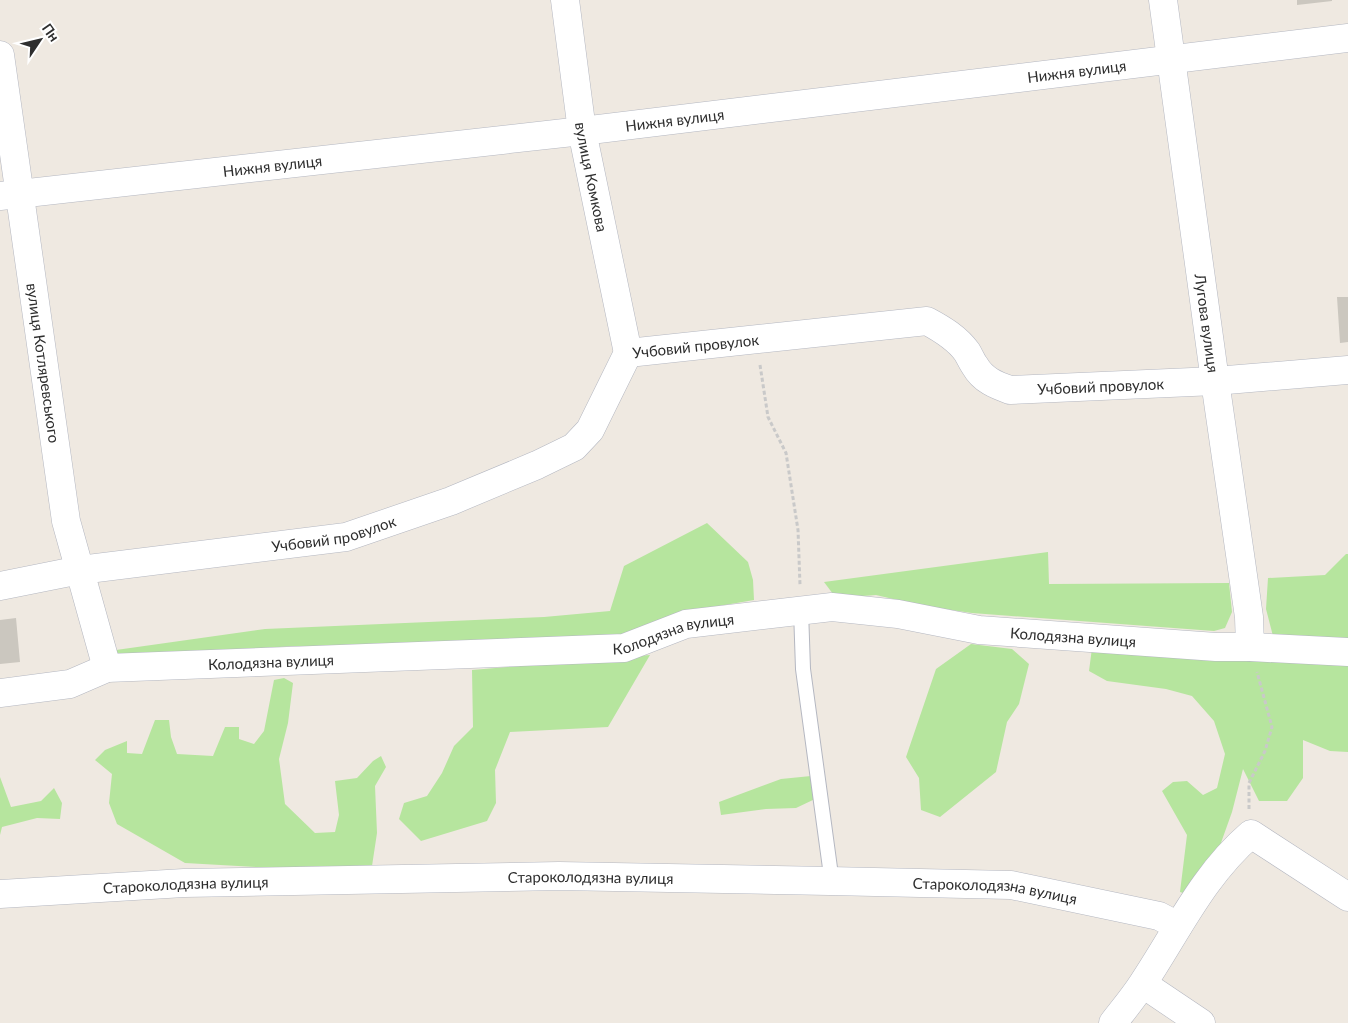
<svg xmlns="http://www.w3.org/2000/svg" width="1348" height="1023" font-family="Lato,sans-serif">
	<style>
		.green { fill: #b6e59e }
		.building { fill: #cbc7bf }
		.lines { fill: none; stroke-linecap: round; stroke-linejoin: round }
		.lane-casing { stroke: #b4b7c1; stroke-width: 16 }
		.street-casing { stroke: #b4b7c1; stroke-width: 29 }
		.path { stroke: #c9c9c9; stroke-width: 3; stroke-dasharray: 4 2.5; stroke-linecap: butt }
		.lane { stroke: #fff; stroke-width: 14 }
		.street { stroke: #fff; stroke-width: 28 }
		.labels { text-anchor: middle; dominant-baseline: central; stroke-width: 4.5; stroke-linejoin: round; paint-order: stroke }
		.street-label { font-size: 15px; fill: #2e2e2e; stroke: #fff }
	</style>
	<rect width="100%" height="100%" fill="#efe9e1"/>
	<path class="green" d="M 707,523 L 748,562 L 753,580 L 754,600 L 696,610 L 626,638 L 470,646 L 296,646 L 119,657 L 116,650 L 265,629 L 544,617 L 610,611 L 624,566 Z
		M 1048,552 L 1049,584 L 1229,583 L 1232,612 L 1225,628 L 1214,631 L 972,613 L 923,606 L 876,595 L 836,598 L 824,582 Z
		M 1346,554 L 1348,554 L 1348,640 L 1273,636 L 1266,609 L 1268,578 L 1325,575 Z
		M 971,644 L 1012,649 L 1029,664 L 1019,704 L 1007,722 L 996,772 L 940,817 L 921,810 L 919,778 L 906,757 L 936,669 Z
		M 1092,648 L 1348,661 L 1348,752 L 1330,751 L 1303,740 L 1303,778 L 1287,801 L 1259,801 L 1243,769 L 1232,812 L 1217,854 L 1190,895 L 1180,892 L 1187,835 L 1162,791 L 1173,782 L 1187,781 L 1203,795 L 1217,788 L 1225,754 L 1214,721 L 1192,696 L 1166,689 L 1107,681 L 1089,671 Z
		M 650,655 L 608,727 L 510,732 L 495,770 L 496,803 L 487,821 L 421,841 L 399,819 L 404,803 L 427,796 L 442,773 L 454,746 L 473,727 L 472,670 Z
		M 284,678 L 293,683 L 288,723 L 279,759 L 285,804 L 315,833 L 335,832 L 339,815 L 335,781 L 357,778 L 373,761 L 381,756 L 386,767 L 375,786 L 377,833 L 372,866 L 291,869 L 185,863 L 117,824 L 109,803 L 112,774 L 95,760 L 105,750 L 127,741 L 127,753 L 142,754 L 155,720 L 169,720 L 171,737 L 177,754 L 213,756 L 225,727 L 239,727 L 239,739 L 254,744 L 264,731 L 274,680 Z
		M 811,776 L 815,799 L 796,808 L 766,809 L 721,815 L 719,802 L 781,779 Z
		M 0,777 L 11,807 L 41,801 L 54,788 L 62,803 L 60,819 L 37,818 L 2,827 L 0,835 Z"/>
	<path class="building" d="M 1297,0 L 1332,0 L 1332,1 L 1297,5 Z
		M 1337,297 L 1348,297 L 1348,342 L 1340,343 Z
		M 16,618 L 20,662 L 0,664 L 0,620 Z"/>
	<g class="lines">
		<defs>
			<path id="lane" d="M 801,610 L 803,669 L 830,868 L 829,881"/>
			<g id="street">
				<path id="s1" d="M 565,0 L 582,131 L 628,353"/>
				<path id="s2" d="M 1163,0 L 1215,381 L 1249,617 L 1250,647"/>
				<path id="s3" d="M 0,55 L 66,521 L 107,668"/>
				<path id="s4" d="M 0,196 L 582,131 L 1348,38"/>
				<path id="s5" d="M 628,353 L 927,321 C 942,329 957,338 967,352 C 970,357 972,362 975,366 C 983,380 996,385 1010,390 L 1215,381 L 1348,370"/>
				<path id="s6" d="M 0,586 L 80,570 L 346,537 L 451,501 L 537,465 L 574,447 L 590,430 L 628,353"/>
				<path id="s7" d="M 0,693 L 70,684 L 107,668 L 624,648 L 686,624 L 832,607 L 898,614 L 979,630 L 1216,647 L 1250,647 L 1348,652"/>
				<path id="s8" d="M 0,894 L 184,883 L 559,876 L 829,881 L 1011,885 L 1159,916 L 1178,926"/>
				<path d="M 1143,984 L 1201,1023"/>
				<path d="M 1113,1023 C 1123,1010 1134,997 1143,983 C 1177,932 1203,875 1251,834 L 1348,897"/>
			</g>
		</defs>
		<use href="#lane" class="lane-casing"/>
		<use href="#street" class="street-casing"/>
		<path class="path" d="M 760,365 L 768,417 L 786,453 L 798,530 L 800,585
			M 1249,809 L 1249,783 L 1265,751 L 1272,727 L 1257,672"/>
		<use href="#lane" class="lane"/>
		<use href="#street" class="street"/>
	</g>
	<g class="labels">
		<g class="street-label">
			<text stroke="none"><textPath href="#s4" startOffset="1084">Нижня вулиця</textPath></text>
			<text stroke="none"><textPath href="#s4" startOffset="679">Нижня вулиця</textPath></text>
			<text stroke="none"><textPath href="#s4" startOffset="274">Нижня вулиця</textPath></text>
			<text stroke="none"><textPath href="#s1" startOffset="179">вулиця Комкова</textPath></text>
			<text stroke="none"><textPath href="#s2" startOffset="326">Лугова вулиця</textPath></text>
			<text stroke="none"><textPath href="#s5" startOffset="68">Учбовий провулок</textPath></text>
			<text stroke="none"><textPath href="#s3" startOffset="311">вулиця Котляревського</textPath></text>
			<text stroke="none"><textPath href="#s5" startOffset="502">Учбовий провулок</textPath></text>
			<text stroke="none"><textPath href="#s6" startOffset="338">Учбовий провулок</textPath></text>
			<text stroke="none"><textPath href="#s7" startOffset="680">Колодязна вулиця</textPath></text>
			<text stroke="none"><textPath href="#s7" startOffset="1085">Колодязна вулиця</textPath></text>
			<text stroke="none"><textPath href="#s7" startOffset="275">Колодязна вулиця</textPath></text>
			<text stroke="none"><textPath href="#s8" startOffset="591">Староколодязна вулиця</textPath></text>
			<text stroke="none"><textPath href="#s8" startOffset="186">Староколодязна вулиця</textPath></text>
			<text stroke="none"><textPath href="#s8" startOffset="996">Староколодязна вулиця</textPath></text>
		</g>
	</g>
	<g transform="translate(40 40) rotate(55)" stroke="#ffffff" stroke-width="4" paint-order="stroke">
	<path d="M0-4L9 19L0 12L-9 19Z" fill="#2e2e2e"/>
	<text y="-8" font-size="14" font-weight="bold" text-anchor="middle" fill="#2e2e2e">Пн</text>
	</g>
</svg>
